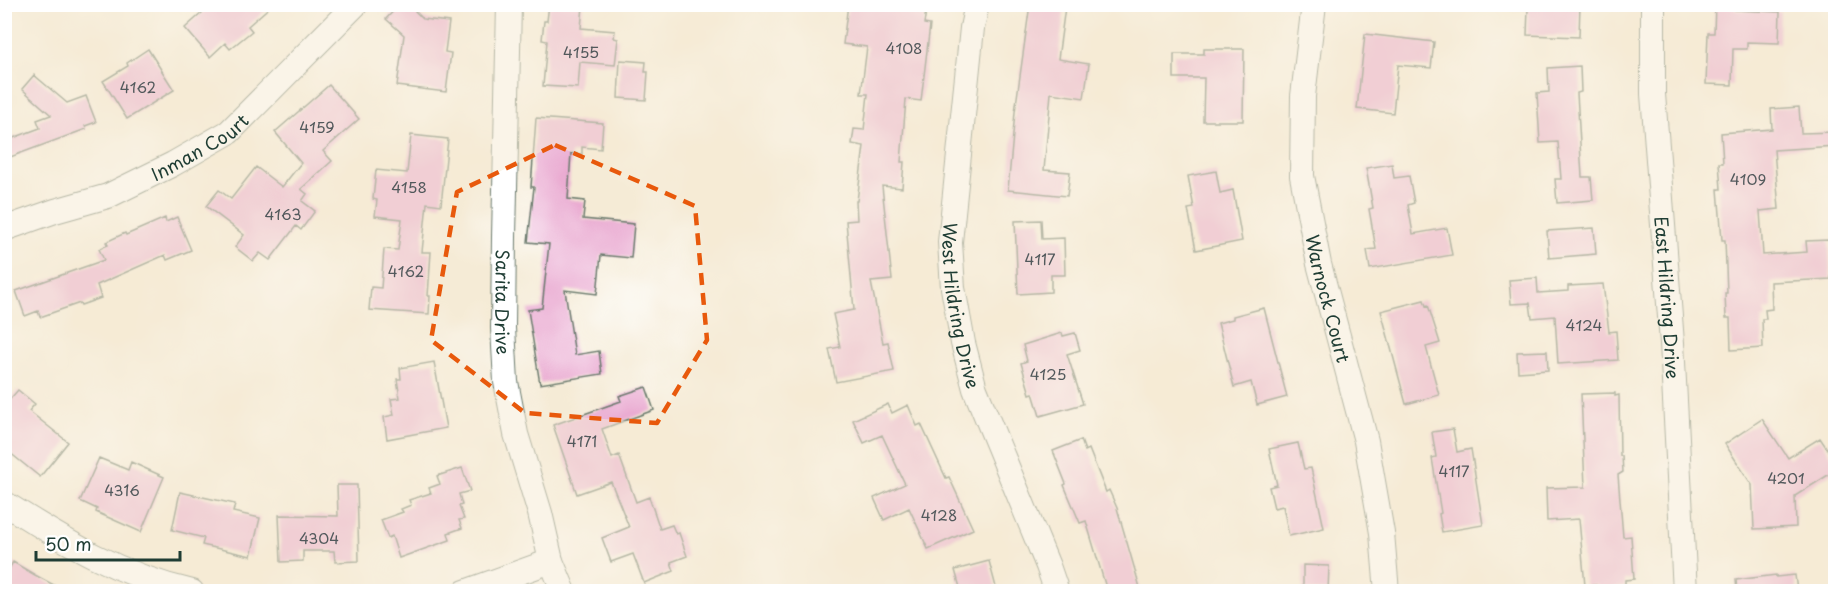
<svg xmlns="http://www.w3.org/2000/svg" width="1840" height="596" font-family="'Playpen Sans',sans-serif">
	<style>
		.building { fill: #eaacd2 }
		.lines { fill: none; stroke-linecap: round; stroke-linejoin: round }
		.minor-casing { stroke: #6a7a6d; stroke-width: 26 }
		.minor { stroke: #fff; stroke-width: 24 }
		.marked { fill: none; stroke: #e8590c; stroke-width: 4.5; stroke-dasharray: 12 8; stroke-linejoin: round }
		.labels { text-anchor: middle; dominant-baseline: central; stroke-width: 6; stroke-linejoin: round; paint-order: stroke }
		.number-label { font-size: 15px; fill: #52595c }
		.street-label { font-size: 18px; fill: #1f3d34; stroke: #fff }
	</style>
	<rect width="100%" height="100%" fill="#fff"/>
	<filter id="ink" filterUnits="userSpaceOnUse"><feTurbulence type="fractalNoise" baseFrequency=".0167" numOctaves="2"/><feDisplacementMap in="SourceGraphic" scale="12" xChannelSelector="R" yChannelSelector="G"/><feConvolveMatrix kernelMatrix="1 2 1 2 8 2 1 2 1" color-interpolation-filters="sRGB"/></filter>
	<filter id="wash" filterUnits="userSpaceOnUse"><feTurbulence type="fractalNoise" baseFrequency=".008" numOctaves="4" result="noise"/><feDisplacementMap in="SourceGraphic" scale="24" xChannelSelector="R" yChannelSelector="G"/><feGaussianBlur stdDeviation="1.35" result="paint"/><feColorMatrix in="noise" values="0 0 0 0 0 0 0 0 0 0 0 0 0 0 0 0 0 1.4 0 .05"/><feComposite in="paint" operator="in"/></filter>
	<g filter="url(#wash)">
		<rect width="100%" height="100%" fill="#f5ebd6"/>
		<g id="blocks">
			<path class="building" d="M 212,4 L 273,4 L 248,26 L 252,31 L 230,49 L 225,43 L 210,57 L 185,28 Z
				M 400,4 L 408,4 L 423,19 L 449,22 L 445,52 L 451,53 L 446,92 L 397,86 L 404,35 L 386,19 Z
				M 549,4 L 583,6 L 581,28 L 615,31 L 614,38 L 618,39 L 615,65 L 580,62 L 578,88 L 543,86 L 547,41 L 542,40 L 544,21 L 547,21 Z
				M 848,4 L 927,4 L 924,24 L 930,25 L 921,101 L 906,99 L 901,162 L 904,162 L 902,188 L 882,186 L 892,280 L 871,282 L 883,343 L 888,342 L 894,371 L 836,382 L 829,349 L 840,347 L 833,314 L 854,310 L 846,221 L 857,220 L 856,201 L 857,201 L 864,146 L 852,144 L 854,129 L 864,130 L 868,94 L 861,94 L 867,47 L 843,44 Z
				M 1030,4 L 1065,7 L 1058,59 L 1089,64 L 1084,98 L 1051,93 L 1044,170 L 1070,172 L 1067,196 L 1008,190 L 1015,112 Z
				M 1537,4 L 1580,4 L 1579,37 L 1527,35 L 1528,8 L 1537,8 Z
				M 1715,4 L 1735,4 L 1735,10 L 1780,12 L 1779,43 L 1747,42 L 1747,49 L 1733,49 L 1732,85 L 1706,84 L 1708,33 L 1714,33 Z
				M 1365,34 L 1434,42 L 1431,68 L 1398,65 L 1393,113 L 1357,109 Z
				M 148,49 L 174,90 L 127,119 L 103,81 L 128,66 L 127,63 Z
				M 1204,49 L 1244,49 L 1243,121 L 1203,121 L 1204,78 L 1174,78 L 1174,54 L 1204,54 Z
				M 620,60 L 646,62 L 645,72 L 648,72 L 646,100 L 618,98 Z
				M 1580,66 L 1581,92 L 1577,93 L 1582,177 L 1591,177 L 1593,200 L 1557,203 L 1555,179 L 1561,179 L 1558,142 L 1540,143 L 1537,93 L 1549,92 L 1548,68 Z
				M 34,75 L 67,103 L 86,96 L 96,122 L 85,126 L 86,129 L 5,159 L 5,141 L 40,128 L 37,120 L 51,115 L 22,89 Z
				M 329,85 L 359,119 L 323,151 L 332,161 L 301,189 L 307,194 L 302,201 L 315,211 L 301,230 L 296,226 L 270,260 L 260,253 L 253,261 L 235,247 L 244,235 L 206,206 L 219,190 L 231,199 L 256,167 L 282,187 L 301,163 L 275,132 Z
				M 1799,107 L 1801,133 L 1836,132 L 1836,146 L 1774,150 L 1779,209 L 1760,211 L 1763,255 L 1807,252 L 1806,241 L 1829,240 L 1831,279 L 1771,282 L 1772,309 L 1765,310 L 1766,319 L 1762,319 L 1763,348 L 1731,350 L 1730,318 L 1726,318 L 1725,293 L 1727,293 L 1725,240 L 1722,240 L 1718,189 L 1721,189 L 1719,163 L 1723,163 L 1721,133 L 1772,129 L 1771,109 Z
				M 536,118 L 603,123 L 601,149 L 582,147 L 582,154 L 571,153 L 568,199 L 585,201 L 583,219 L 634,224 L 631,258 L 601,255 L 597,294 L 565,290 L 575,355 L 599,351 L 602,374 L 540,384 L 528,310 L 542,308 L 549,244 L 528,242 L 534,187 L 531,187 Z
				M 411,135 L 448,139 L 441,205 L 427,203 L 422,252 L 431,252 L 428,296 L 430,296 L 429,314 L 369,310 L 371,287 L 381,288 L 384,249 L 398,250 L 402,219 L 375,216 L 377,200 L 373,199 L 376,170 L 407,173 Z
				M 1392,164 L 1394,178 L 1409,176 L 1414,203 L 1408,205 L 1413,234 L 1447,228 L 1452,255 L 1370,269 L 1367,250 L 1376,249 L 1369,209 L 1373,208 L 1366,168 Z
				M 1216,171 L 1220,193 L 1233,190 L 1242,241 L 1196,250 L 1188,209 L 1194,208 L 1188,176 Z
				M 177,217 L 191,250 L 167,260 L 165,255 L 97,285 L 101,298 L 81,305 L 80,303 L 40,317 L 38,311 L 25,316 L 16,291 L 104,260 L 99,249 L 108,245 L 106,242 L 125,233 L 126,235 L 165,218 L 166,222 Z
				M 1041,220 L 1042,239 L 1064,238 L 1065,275 L 1051,275 L 1051,292 L 1018,294 L 1015,221 Z
				M 1594,228 L 1596,254 L 1549,258 L 1547,231 Z
				M 1537,278 L 1538,293 L 1568,291 L 1568,286 L 1603,284 L 1609,332 L 1616,331 L 1618,360 L 1558,364 L 1555,316 L 1532,318 L 1530,303 L 1511,304 L 1509,280 Z
				M 1424,300 L 1426,306 L 1428,305 L 1440,343 L 1426,347 L 1439,395 L 1406,404 L 1381,311 Z
				M 1264,308 L 1287,397 L 1257,405 L 1251,382 L 1234,387 L 1218,323 L 1233,319 L 1233,316 Z
				M 1062,333 L 1063,336 L 1075,333 L 1080,350 L 1067,354 L 1083,404 L 1040,416 L 1033,393 L 1030,394 L 1021,363 L 1027,361 L 1023,345 Z
				M 1547,351 L 1548,370 L 1518,372 L 1517,352 Z
				M 434,362 L 446,428 L 387,439 L 384,417 L 394,415 L 391,399 L 400,398 L 397,379 L 401,379 L 400,368 Z
				M 646,387 L 654,410 L 602,429 L 612,458 L 619,455 L 636,502 L 649,497 L 660,529 L 672,525 L 676,534 L 679,533 L 687,556 L 671,562 L 674,571 L 644,583 L 633,554 L 611,562 L 602,538 L 629,527 L 611,482 L 577,494 L 553,425 L 621,401 L 619,396 Z
				M 18,390 L 35,404 L 29,411 L 68,442 L 40,477 L 4,448 L 4,406 Z
				M 1615,393 L 1615,396 L 1619,395 L 1620,456 L 1622,456 L 1623,472 L 1618,475 L 1623,537 L 1631,536 L 1634,579 L 1625,580 L 1625,587 L 1597,589 L 1596,585 L 1585,586 L 1579,519 L 1547,521 L 1546,488 L 1585,487 L 1581,394 Z
				M 888,404 L 892,413 L 908,405 L 917,426 L 921,424 L 946,478 L 949,477 L 973,529 L 928,549 L 909,508 L 884,520 L 874,498 L 905,484 L 882,435 L 864,443 L 853,420 Z
				M 1762,419 L 1788,458 L 1820,438 L 1836,462 L 1836,470 L 1795,496 L 1796,527 L 1754,529 L 1752,485 L 1725,444 Z
				M 1453,429 L 1457,452 L 1471,449 L 1483,525 L 1442,532 L 1439,514 L 1441,513 L 1432,458 L 1436,457 L 1432,432 Z
				M 1081,440 L 1085,451 L 1089,449 L 1106,492 L 1109,490 L 1117,508 L 1141,591 L 1107,591 L 1086,521 L 1080,523 L 1064,485 L 1066,484 L 1053,451 Z
				M 1298,443 L 1304,469 L 1311,468 L 1324,528 L 1289,536 L 1283,506 L 1274,508 L 1269,487 L 1277,485 L 1269,449 Z
				M 99,458 L 128,470 L 131,462 L 164,477 L 141,532 L 96,512 L 97,509 L 80,501 Z
				M 462,468 L 470,491 L 459,494 L 462,505 L 459,506 L 464,519 L 459,520 L 462,528 L 448,533 L 450,540 L 399,558 L 392,536 L 388,538 L 381,520 L 403,512 L 401,509 L 411,505 L 409,500 L 431,493 L 429,488 L 440,484 L 437,476 Z
				M 337,485 L 357,485 L 359,561 L 335,562 L 334,551 L 303,551 L 303,561 L 281,562 L 279,515 L 338,516 Z
				M 180,492 L 235,504 L 233,512 L 260,518 L 251,556 L 202,545 L 204,538 L 172,530 Z
				M 989,561 L 997,591 L 961,591 L 955,570 Z
				M 13,562 L 35,575 L 65,591 L 4,591 L 4,577 Z
				M 1303,565 L 1329,566 L 1328,591 L 1303,591 Z
				M 1776,575 L 1776,577 L 1795,575 L 1797,591 L 1737,591 L 1736,580 Z"/>
		</g>
	</g>
	<g filter="url(#ink)">
		<use href="#blocks" fill-opacity="0" stroke="#6a7a6d" stroke-width="1.5"/>
		<g class="lines">
			<defs>
				<g id="minor">
					<path id="s1" d="M 509,4 L 504,237 L 503,328 L 506,382 L 516,434 L 540,513 L 551,561 L 564,592"/>
					<path id="s2" d="M 977,4 L 972,28 L 950,242 L 953,288 L 963,343 L 975,389 L 1048,566 L 1057,592"/>
					<path id="s3" d="M 1314,4 L 1303,96 L 1302,176 L 1319,264 L 1366,441 L 1382,533 L 1387,592"/>
					<path id="s4" d="M 1653,4 L 1653,94 L 1672,343 L 1685,592"/>
					<path id="s5" d="M 4,229 L 55,211 L 108,196 L 173,164 L 229,132 L 356,4"/>
					<path d="M 4,503 C 66,542 119,575 192,592"/>
					<path d="M 465,592 L 551,561"/>
				</g>
			</defs>
			<use href="#minor" class="minor-casing"/>
			<use href="#minor" class="minor"/>
		</g>
	</g>
	<path d="M0 0H1840V596H0ZM 555,145 L 695,206 L 707,340 L 657,423 L 525,413 L 431,340 L 457,192 Z" fill="#f5ebd6" fill-opacity=".55" fill-rule="evenodd"/>
	<path class="marked" d="M 555,145 L 695,206 L 707,340 L 657,423 L 525,413 L 431,340 L 457,192 Z"/>
	<g class="labels">
		<g class="number-label">
			<text x="904" y="47">4108</text>
			<text x="581" y="51">4155</text>
			<text x="138" y="86">4162</text>
			<text x="317" y="126">4159</text>
			<text x="1748" y="178">4109</text>
			<text x="409" y="186">4158</text>
			<text x="283" y="213">4163</text>
			<text x="1040" y="258">4117</text>
			<text x="406" y="270">4162</text>
			<text x="1584" y="324">4124</text>
			<text x="1048" y="373">4125</text>
			<text x="582" y="440">4171</text>
			<text x="1454" y="470">4117</text>
			<text x="1786" y="477">4201</text>
			<text x="122" y="489">4316</text>
			<text x="939" y="514">4128</text>
			<text x="319" y="537">4304</text>
		</g>
		<g class="street-label">
			<text stroke="none"><textPath href="#s5" startOffset="213">Inman Court</textPath></text>
			<text stroke="none"><textPath href="#s4" startOffset="294">East Hildring Drive</textPath></text>
			<text stroke="none"><textPath href="#s3" startOffset="298">Warnock Court</textPath></text>
			<text stroke="none"><textPath href="#s1" startOffset="298">Sarita Drive</textPath></text>
			<text stroke="none"><textPath href="#s2" startOffset="304">West Hildring Drive</textPath></text>
		</g>
	</g>
	<rect width="1840" height="596" fill="none" stroke="#fff" stroke-width="24"/>
	<path d="M36 551v9h144v-9" fill="none" stroke="#1f3d34" stroke-width="3"/>
	<text x="45" y="551" font-size="18" fill="#1f3d34" stroke="#ffffff" stroke-width="4.5" paint-order="stroke">50 m</text>
</svg>
